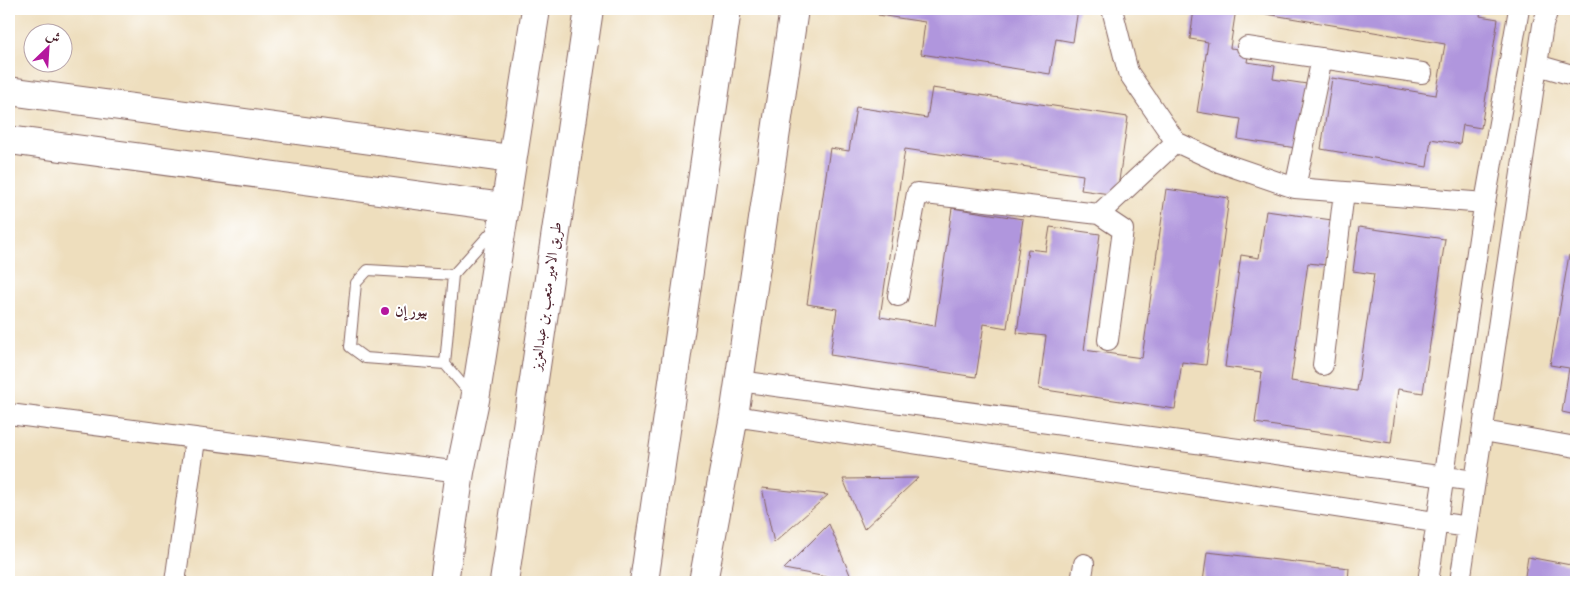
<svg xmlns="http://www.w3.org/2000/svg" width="1585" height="591" font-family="'IM FELL French Canon',Amiri,serif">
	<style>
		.building { fill: #b096dd }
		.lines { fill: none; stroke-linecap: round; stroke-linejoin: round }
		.lane-casing { stroke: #83625e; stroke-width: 12 }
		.street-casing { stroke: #83625e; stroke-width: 22 }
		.secondary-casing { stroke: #83625e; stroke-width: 30 }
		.primary-casing { stroke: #83625e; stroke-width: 30 }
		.lane { stroke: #fff; stroke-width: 10 }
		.street { stroke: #fff; stroke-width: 20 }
		.secondary { stroke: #fff; stroke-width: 28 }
		.primary { stroke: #fff; stroke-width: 28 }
		.poi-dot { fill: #b5179e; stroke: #fff; stroke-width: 2 }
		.labels { text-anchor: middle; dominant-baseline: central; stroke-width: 4; stroke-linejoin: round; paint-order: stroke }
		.street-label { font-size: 15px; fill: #4a1f2b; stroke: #fff }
		.poi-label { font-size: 15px; font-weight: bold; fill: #4a1f2b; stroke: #fff; text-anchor: start }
	</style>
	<rect width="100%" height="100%" fill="#fff"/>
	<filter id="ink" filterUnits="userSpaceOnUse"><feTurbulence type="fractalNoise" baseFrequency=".02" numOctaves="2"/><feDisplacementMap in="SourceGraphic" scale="10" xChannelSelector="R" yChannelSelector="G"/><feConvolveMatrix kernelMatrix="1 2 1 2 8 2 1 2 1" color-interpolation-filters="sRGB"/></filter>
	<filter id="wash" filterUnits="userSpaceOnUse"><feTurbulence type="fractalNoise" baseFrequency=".0096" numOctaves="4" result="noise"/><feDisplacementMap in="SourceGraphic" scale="20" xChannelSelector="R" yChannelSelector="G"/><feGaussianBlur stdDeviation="1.12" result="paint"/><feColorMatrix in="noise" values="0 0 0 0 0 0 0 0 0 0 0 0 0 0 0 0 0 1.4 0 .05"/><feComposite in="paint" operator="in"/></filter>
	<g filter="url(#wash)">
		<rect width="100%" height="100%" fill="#eedebd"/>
		<g id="blocks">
			<path class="building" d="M 878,9 L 1018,9 L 1037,12 L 1038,9 L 1078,9 L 1073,42 L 1056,39 L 1050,74 L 921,54 L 925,22 L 878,15 Z
				M 1194,9 L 1236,9 L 1230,48 L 1249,50 L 1247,62 L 1275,66 L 1273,79 L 1307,84 L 1296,148 L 1238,139 L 1241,119 L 1197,112 L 1208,42 L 1190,39 Z
				M 1237,9 L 1481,9 L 1480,16 L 1498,19 L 1481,128 L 1463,125 L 1460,144 L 1431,139 L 1427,167 L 1321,149 L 1332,78 L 1436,95 L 1445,44 Z
				M 932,88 L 1128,117 L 1117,195 L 1081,190 L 1083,175 L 905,149 L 880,317 L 935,326 L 952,208 L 1023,219 L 1007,328 L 984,324 L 976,377 L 830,355 L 837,309 L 807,304 L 830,148 L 849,151 L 856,107 L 927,118 Z
				M 1166,189 L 1229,198 L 1206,365 L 1182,362 L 1175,409 L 1039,389 L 1046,336 L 1017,333 L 1028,249 L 1046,251 L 1050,227 L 1100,234 L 1084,350 L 1142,358 Z
				M 1266,211 L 1332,220 L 1326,265 L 1308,263 L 1291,381 L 1357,391 L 1374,274 L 1353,271 L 1359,227 L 1445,239 L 1423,393 L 1398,389 L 1391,443 L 1255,423 L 1262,372 L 1225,367 L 1241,255 L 1259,258 Z
				M 1569,255 L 1576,256 L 1576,415 L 1562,412 L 1569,368 L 1550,365 Z
				M 918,478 L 864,529 L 843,479 Z
				M 762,488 L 828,495 L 774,543 Z
				M 829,524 L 853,582 L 784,569 Z
				M 1207,552 L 1349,568 L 1348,582 L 1203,582 Z
				M 1528,557 L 1576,566 L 1576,582 L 1524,582 Z"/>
		</g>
	</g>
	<g filter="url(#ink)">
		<use href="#blocks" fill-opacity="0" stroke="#83625e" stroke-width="1"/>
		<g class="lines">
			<defs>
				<path id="lane" d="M 445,364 L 365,358 L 350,347 L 356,283 L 368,270 L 453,275
					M 472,396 L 445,364 L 453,275 L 496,227"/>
				<path id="street" d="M 1112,9 L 1128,72 L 1176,142 L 1219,162 L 1295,188 L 1485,203
					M 1247,47 L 1422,73
					M 1537,65 L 1576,76
					M 1295,188 L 1322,58
					M 1099,214 L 1123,230 L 1108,340
					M 898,296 L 917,193 L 1099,214 L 1176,142
					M 1323,365 L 1344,192
					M 739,381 L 1475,481
					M 9,414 L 460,472
					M 734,416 L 1468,527
					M 1483,431 L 1576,447
					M 175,582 L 195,440
					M 1081,582 L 1084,564
					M 1428,582 L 1481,225 L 1519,9
					M 1460,582 L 1543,25 L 1548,9"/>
				<path id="secondary" d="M 9,91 L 511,159
					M 9,140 L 504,207
					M 444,582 L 460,472 L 475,400 L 536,9
					M 703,582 L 734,416 L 794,9"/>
				<path id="primary" d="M 504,582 L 589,9
					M 644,582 L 727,9"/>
			</defs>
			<use href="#lane" class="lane-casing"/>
			<use href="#street" class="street-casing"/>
			<use href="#secondary" class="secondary-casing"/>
			<use href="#primary" class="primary-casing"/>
			<use href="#lane" class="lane"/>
			<use href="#street" class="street"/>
			<use href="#secondary" class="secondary"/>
			<use href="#primary" class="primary"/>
		</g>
	</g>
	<circle class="poi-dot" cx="385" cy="311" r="5"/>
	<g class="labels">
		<g class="street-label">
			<text transform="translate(546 296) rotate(-82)">طريق الامير متعب بن عبدالعزيز</text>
		</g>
		<g class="poi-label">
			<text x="395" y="311">بيور إن</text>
		</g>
	</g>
	<rect width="1585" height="591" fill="none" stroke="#fff" stroke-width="30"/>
	<g transform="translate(48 48) rotate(25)"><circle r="24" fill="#ffffff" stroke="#b7a5aa"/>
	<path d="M0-4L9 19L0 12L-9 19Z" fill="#b5179e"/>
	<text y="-8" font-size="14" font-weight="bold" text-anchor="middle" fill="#4a1f2b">ش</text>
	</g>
</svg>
